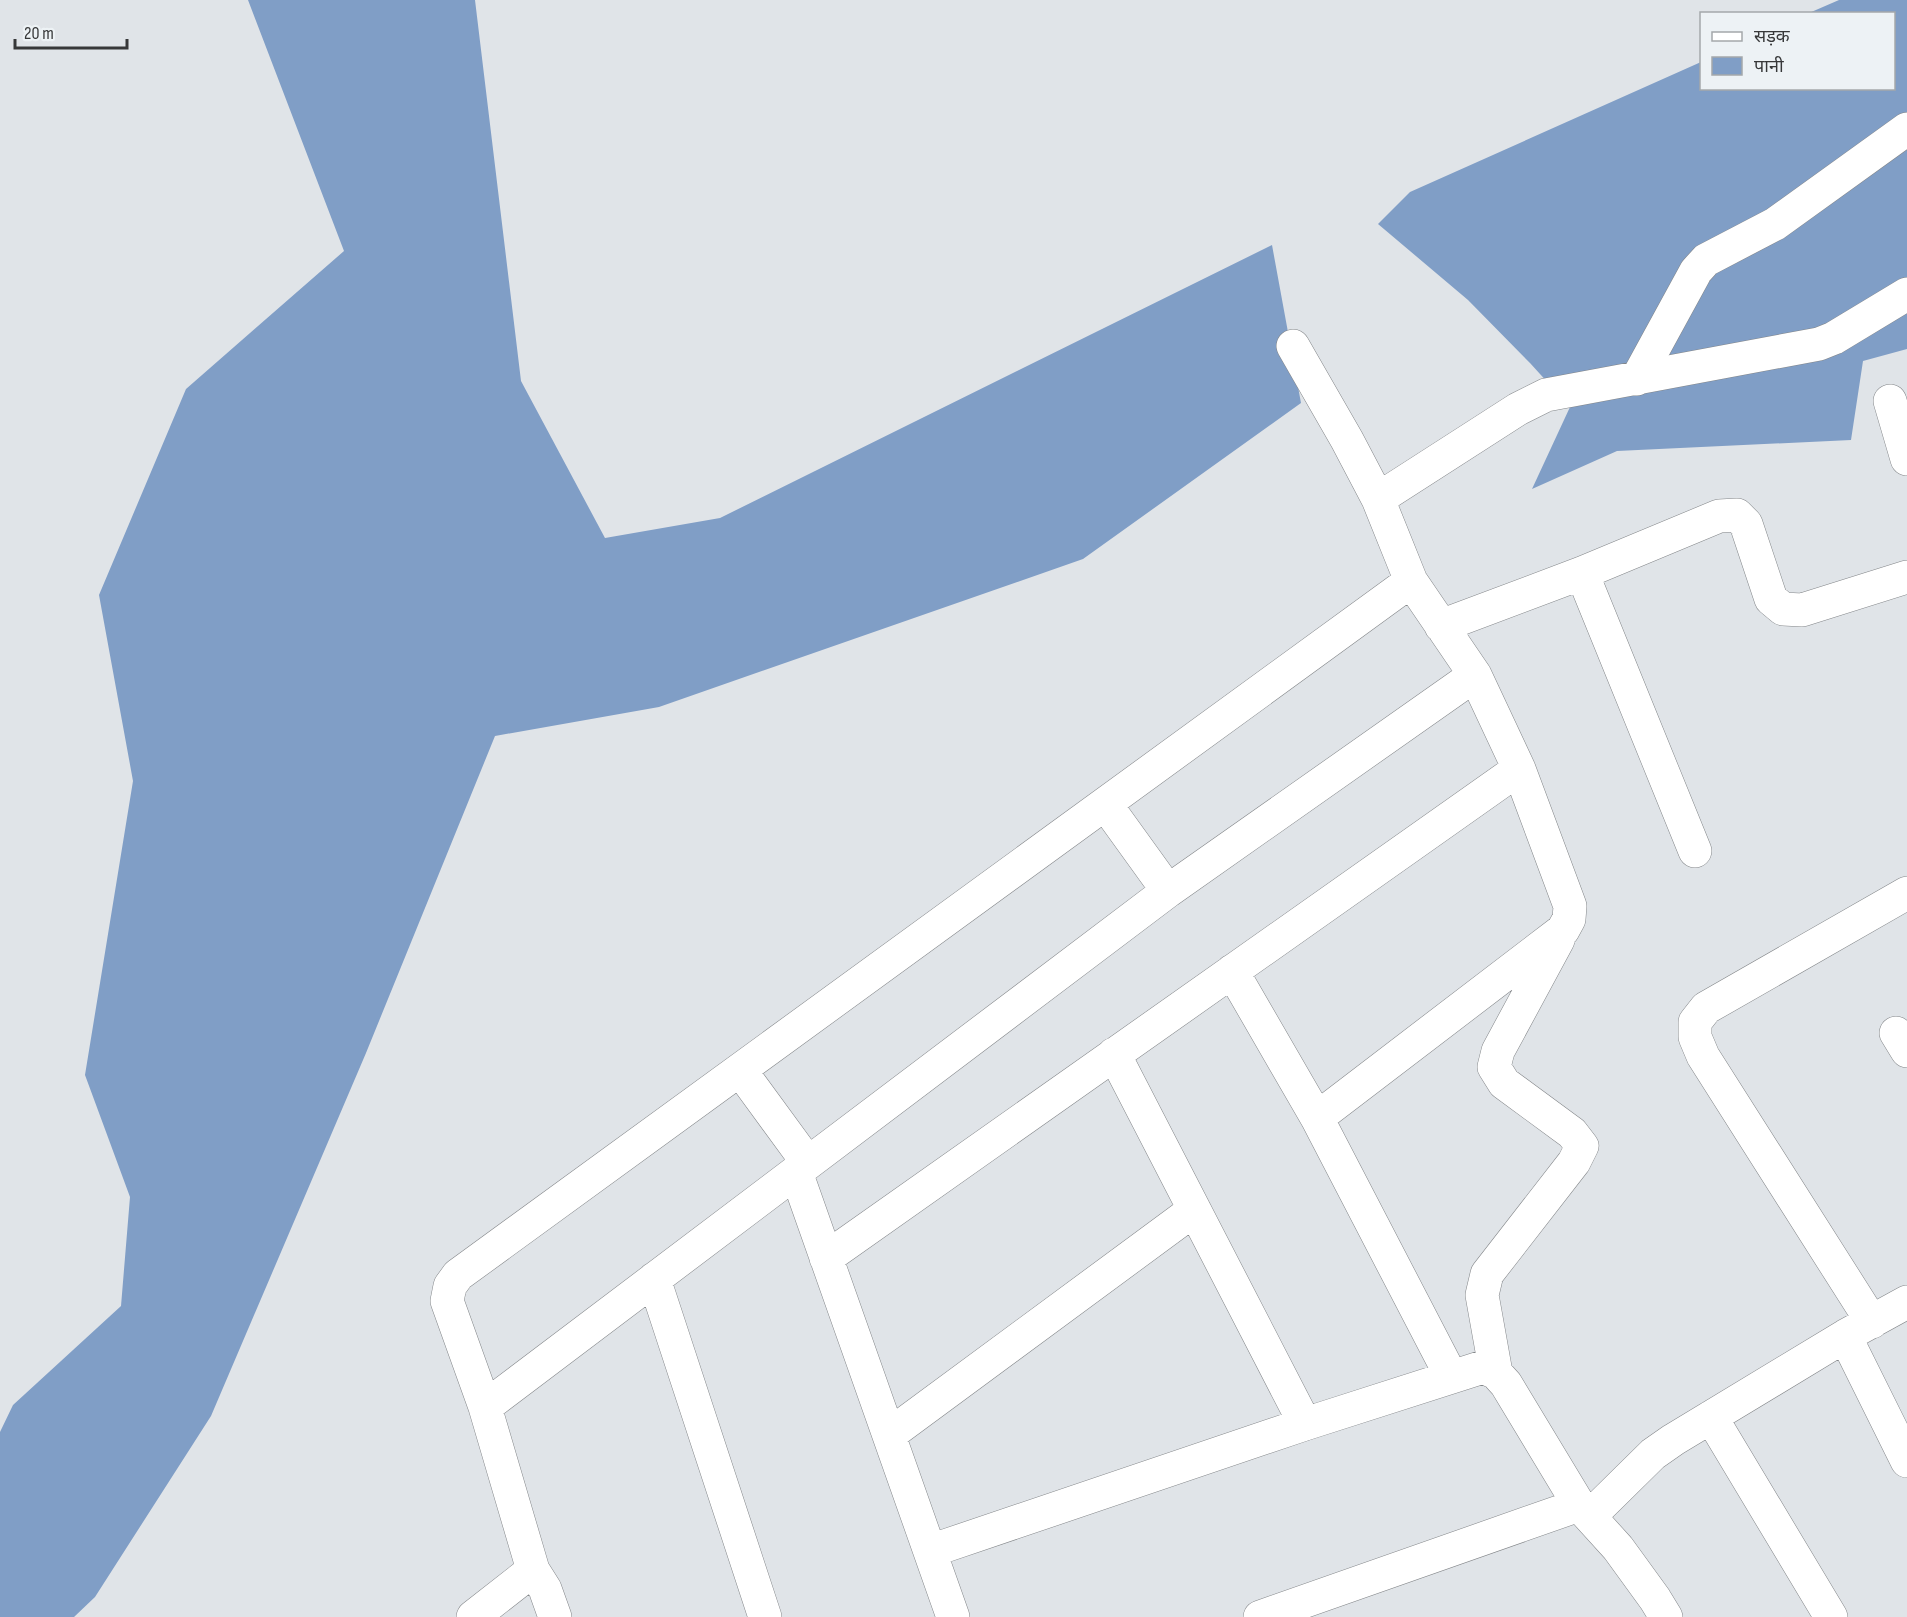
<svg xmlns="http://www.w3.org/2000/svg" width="1907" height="1617" font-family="'Sofia Sans Condensed','Noto Sans Devanagari',sans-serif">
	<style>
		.water { fill: #809ec6 }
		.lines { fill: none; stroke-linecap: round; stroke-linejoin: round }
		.minor-casing { stroke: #838689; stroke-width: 34 }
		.minor { stroke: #fff; stroke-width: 33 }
	</style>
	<rect width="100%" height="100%" fill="#e0e4e8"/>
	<path class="water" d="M 248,0 L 475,0 L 521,381 L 605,538 L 720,518 L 1272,245 L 1301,403 L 1083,559 L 659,707 L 495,736 L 366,1053 L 211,1416 L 95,1597 L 74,1617 L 0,1617 L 0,1432 L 13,1405 L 121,1306 L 130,1197 L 85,1075 L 133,781 L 99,595 L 186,389 L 344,251 Z
		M 1839,0 L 1907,0 L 1907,349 L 1863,361 L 1851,440 L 1617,451 L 1532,489 L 1570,407 L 1530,363 L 1468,300 L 1378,224 L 1410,192 L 1701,62 L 1702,88 L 1894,88 L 1894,14 L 1809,13 Z"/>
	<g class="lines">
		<defs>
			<path id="minor" d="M 1293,346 L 1347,440 L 1378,499 L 1411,581 L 1475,675 L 1519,769 L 1570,906 L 1569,919 L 1563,930 L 1317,1118
				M 1637,379 L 1696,271 L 1706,260 L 1775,224 L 1907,129
				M 1890,401 L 1907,459
				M 1378,499 L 1518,409 L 1546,395 L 1819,344 L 1834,338 L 1907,294
				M 1582,573 L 1695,851
				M 1441,626 L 1582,573 L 1719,516 L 1737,515 L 1746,524 L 1771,599 L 1783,609 L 1802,610 L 1907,577
				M 1106,805 L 1168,891
				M 1232,971 L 1317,1118 L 1451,1376
				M 1896,1033 L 1907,1051
				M 1114,1054 L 1305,1424
				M 740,1070 L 808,1163
				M 796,1172 L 953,1617
				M 826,1258 L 1519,769
				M 654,1279 L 765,1617
				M 1872,1322 L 1703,1056 L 1695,1037 L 1695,1022 L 1706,1008 L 1907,893
				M 1845,1336 L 1907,1461
				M 1496,1373 L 1482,1295 L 1487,1274 L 1574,1162 L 1582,1146 L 1572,1133 L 1504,1083 L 1494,1067 L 1498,1051 L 1558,940
				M 485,1407 L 1168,891 L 1475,675
				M 1711,1417 L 1831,1617
				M 889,1435 L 1194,1210
				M 1590,1516 L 1653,1454 L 1673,1440 L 1845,1336 L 1907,1302
				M 930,1551 L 1305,1424 L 1483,1367 L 1496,1373 L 1506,1384 L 1579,1505 L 1618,1548 L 1655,1599 L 1666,1617
				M 473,1617 L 533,1570
				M 555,1617 L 545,1589 L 533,1570 L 485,1407 L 447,1301 L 450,1286 L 458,1275 L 1411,581
				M 1260,1617 L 1579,1505"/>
		</defs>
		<use href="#minor" class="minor-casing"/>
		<use href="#minor" class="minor"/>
	</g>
	<rect x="1700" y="12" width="195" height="78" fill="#edf2f5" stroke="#a4a8aa" stroke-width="1.5"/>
	<rect x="1712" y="32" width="30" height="9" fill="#ffffff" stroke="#a4a8aa" stroke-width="1.5"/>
	<text x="1754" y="42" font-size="18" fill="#373839">सड़क</text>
	<rect x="1712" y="57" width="30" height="18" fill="#809ec6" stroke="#a4a8aa" stroke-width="1.5"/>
	<text x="1754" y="72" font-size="18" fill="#373839">पानी</text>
	<path d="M15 39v9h112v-9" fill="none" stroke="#373839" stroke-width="3"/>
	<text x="24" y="39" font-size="18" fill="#373839" stroke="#edf2f5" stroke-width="4.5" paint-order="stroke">20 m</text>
</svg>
